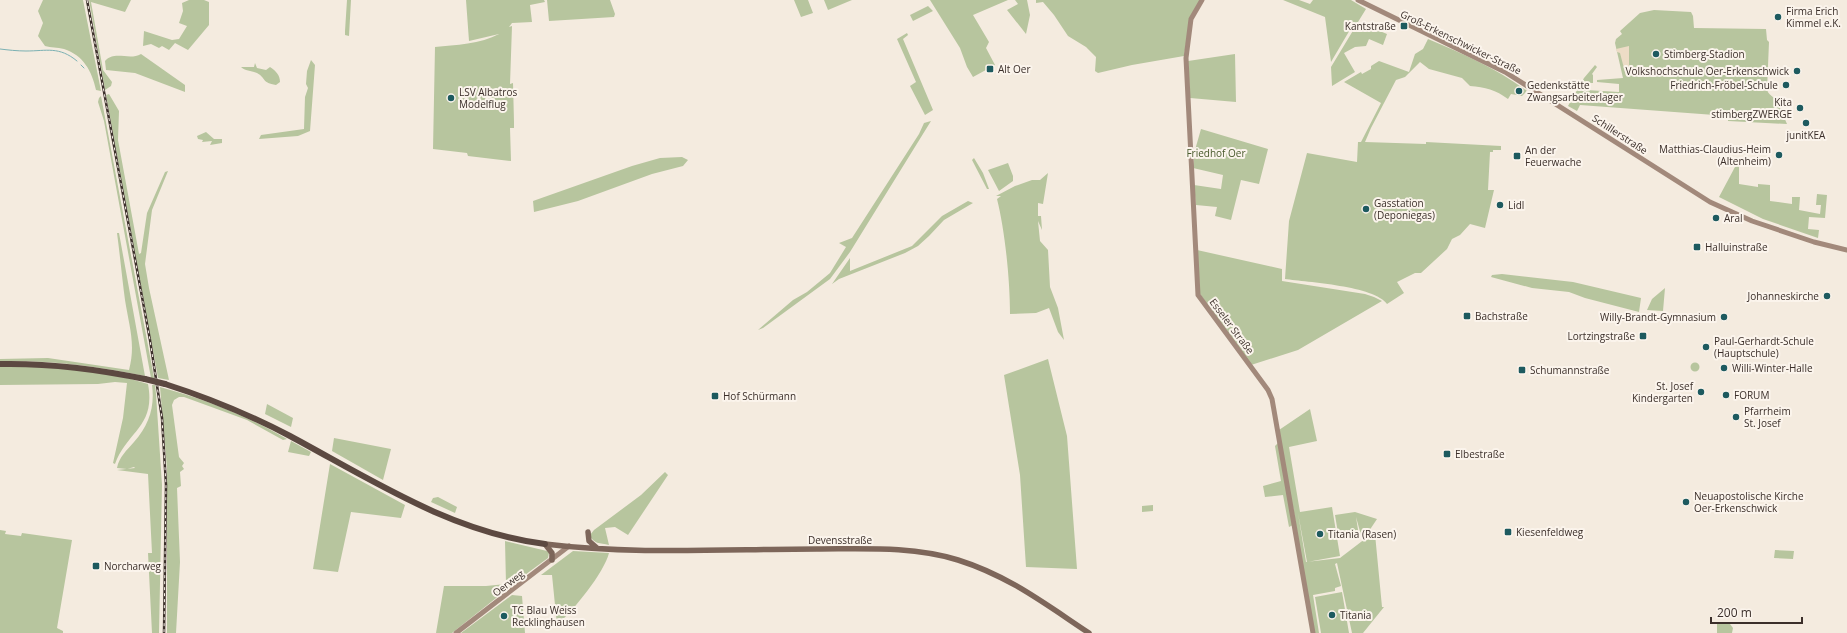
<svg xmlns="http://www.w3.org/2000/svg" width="1847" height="633" font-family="'Open Sans',sans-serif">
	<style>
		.green { fill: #b7c59e }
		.plaza { fill: #eddcc6 }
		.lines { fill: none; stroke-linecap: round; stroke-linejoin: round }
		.stream { stroke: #7cb1b3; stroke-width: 1 }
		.secondary { stroke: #a2897b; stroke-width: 5 }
		.primary { stroke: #7d665a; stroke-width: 5.5 }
		.highway { stroke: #5c4941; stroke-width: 6 }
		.rail-casing { stroke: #3b2f2a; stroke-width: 2.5 }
		.rail { stroke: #fbf4ec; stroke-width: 1; stroke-dasharray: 3; stroke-linecap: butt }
		.highway-bridge { stroke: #5c4941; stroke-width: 6 }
		.poi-dot { fill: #1d5a5f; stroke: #fbf4ec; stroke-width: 1.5 }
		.labels { text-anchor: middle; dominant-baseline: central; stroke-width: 4; stroke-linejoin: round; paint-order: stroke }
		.poi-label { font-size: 10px; fill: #3b2f2a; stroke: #fbf4ec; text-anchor: start }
		.street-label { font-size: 10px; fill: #3b2f2a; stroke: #fbf4ec }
		.park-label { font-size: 10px; fill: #495a2c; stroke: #fbf4ec }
	</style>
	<rect width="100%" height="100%" fill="#f4ebdf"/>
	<path class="green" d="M 43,0 L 83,0 L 101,91 L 96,90 C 92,71 83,55 64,49 C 57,47 51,48 45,46 L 38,36 L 43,23 L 38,11 Z
		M 89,0 L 131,0 L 125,12 L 91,2 L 103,70 L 112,82 L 111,86 L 105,90 Z
		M 189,0 L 204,0 L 209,2 L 209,25 L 188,50 L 175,43 L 169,50 L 162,46 L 159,48 L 151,44 L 143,46 L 144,31 L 172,40 L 179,39 L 187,26 L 179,23 L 183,11 L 182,3 Z
		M 347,0 L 351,0 L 349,36 L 345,35 L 345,31 Z
		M 466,0 L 544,0 L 545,2 L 530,5 L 532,22 L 512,23 L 509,27 L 512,26 L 510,84 L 513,83 L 514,122 L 514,128 L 510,128 L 511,161 L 468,156 L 467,153 L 433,149 L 435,47 C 455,45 481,44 499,34 L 469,41 Z
		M 547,0 L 610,0 L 615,14 L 614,17 L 549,21 Z
		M 794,0 L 808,0 L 813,13 L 801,17 Z
		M 824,0 L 852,0 L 828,10 Z
		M 930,0 L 1008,0 L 973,15 L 989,42 L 986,48 L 995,65 L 973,77 L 967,67 L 960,48 Z
		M 1015,0 L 1027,0 L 1030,15 L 1026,34 L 1007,10 L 1018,4 Z
		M 1036,0 L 1200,0 L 1190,18 L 1184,56 L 1132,65 L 1098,73 L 1095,71 L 1096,57 L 1086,47 L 1068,36 L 1054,15 L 1043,2 L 1036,3 Z
		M 1283,0 L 1299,0 L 1310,4 L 1313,0 L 1351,0 L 1366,9 L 1358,22 L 1387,34 L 1383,45 L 1369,39 L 1366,46 L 1355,47 L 1344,53 L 1355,72 L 1332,86 L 1331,67 L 1354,29 L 1351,28 L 1331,62 L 1325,17 Z
		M 928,6 L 933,11 L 913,21 L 910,15 Z
		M 1654,10 L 1691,12 L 1693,16 L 1694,28 L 1766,29 L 1767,40 L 1769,42 L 1767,90 C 1770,98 1778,97 1781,107 L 1780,108 L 1787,124 L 1728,121 L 1728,116 L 1580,105 L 1577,111 L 1568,106 L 1584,78 L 1595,65 L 1597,67 L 1592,74 L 1593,75 L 1593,83 L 1587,83 L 1586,90 L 1619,92 L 1619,84 L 1597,82 L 1597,80 L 1623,78 L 1615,43 L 1616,39 L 1622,34 L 1620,31 L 1640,13 Z
		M 907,33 L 908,35 L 903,39 L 933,110 L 925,115 L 910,86 L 916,82 L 897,39 Z
		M 1428,39 C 1463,54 1496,68 1527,91 L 1522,96 L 1511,94 L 1508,99 C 1496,90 1485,87 1470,86 L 1462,78 L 1429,69 L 1420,62 L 1405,77 L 1396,80 L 1371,128 L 1365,142 L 1426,144 L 1426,142 L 1501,146 L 1501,150 L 1493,150 L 1493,152 L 1490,152 L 1488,190 L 1494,190 L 1485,228 L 1470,224 L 1460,235 L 1452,239 L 1447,249 L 1421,273 L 1415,273 L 1397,282 L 1404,293 L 1387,304 C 1375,286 1307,282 1285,279 L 1289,221 L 1307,153 L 1357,162 L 1358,142 L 1361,142 L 1381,103 L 1344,82 L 1361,72 L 1362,74 L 1371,69 L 1371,66 L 1379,61 L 1409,72 L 1415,54 L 1423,49 Z
		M 141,54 L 185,85 L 185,92 L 135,73 L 106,70 L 105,61 C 115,50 129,61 141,54 Z
		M 1235,54 L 1236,102 L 1190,98 L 1188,61 Z
		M 311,60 L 315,65 L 310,131 L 298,136 L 259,139 L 261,135 L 304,129 L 305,97 L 308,88 L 306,84 L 307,71 Z
		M 255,63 L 257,68 L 266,70 L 270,67 C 276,71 280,75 280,82 L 276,85 C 262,83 266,78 257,73 C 252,71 245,71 241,67 L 254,67 Z
		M 109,94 L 119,111 L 118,140 L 139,254 L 141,253 L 147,213 L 165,172 L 168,171 L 152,210 L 145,264 L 149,288 L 169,380 L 158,378 L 106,95 Z
		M 101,96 L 150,356 L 154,378 L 151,378 L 104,121 L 98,102 L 99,98 Z
		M 931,121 L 850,252 L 830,279 L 763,328 L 758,330 L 793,300 L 807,292 L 830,273 L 846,247 L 839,243 L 852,238 L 919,134 L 924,123 Z
		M 1201,129 L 1268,149 L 1259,184 L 1241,180 L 1231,220 L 1215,216 L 1217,207 L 1196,205 L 1194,185 L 1221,189 L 1223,175 L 1193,168 L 1195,150 Z
		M 206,132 L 214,139 L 222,139 L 222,143 L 210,145 L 212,141 L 202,142 L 203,140 L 198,139 L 197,136 Z
		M 682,157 L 688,160 L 683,166 L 652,174 L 578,201 L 534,212 L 533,201 L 632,166 L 660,158 Z
		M 1735,157 L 1748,160 L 1748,166 L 1739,167 L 1739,184 L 1758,187 L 1758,184 L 1770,185 L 1770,201 L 1792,204 L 1792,197 L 1800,197 L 1799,210 L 1820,214 L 1821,205 L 1816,205 L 1817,194 L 1827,195 L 1825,218 L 1809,217 L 1808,229 L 1819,230 L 1818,238 L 1763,219 L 1719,197 L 1735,167 Z
		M 974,158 L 983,173 L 989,189 L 987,189 L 972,160 Z
		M 1008,163 L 1013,176 L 1013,181 L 999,191 L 988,170 Z
		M 1048,173 L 1043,204 L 1038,203 L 1038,216 L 1041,216 L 1042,230 L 1038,221 L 1040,241 L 1048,250 L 1050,287 L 1058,308 L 1064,340 L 1058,332 L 1049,308 L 1036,313 L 1010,314 C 1010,280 1005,231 997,199 L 1001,196 L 996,196 L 1015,186 L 1032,180 L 1040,180 Z
		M 968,201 L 973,203 L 944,220 L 929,236 L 918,246 L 905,253 L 839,279 L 832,284 L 850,258 L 850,271 L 912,246 L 942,216 Z
		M 117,233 L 119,233 L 145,376 C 97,366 49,360 0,361 L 0,359 L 48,358 L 129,370 C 136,344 129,326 125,300 C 122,278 120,255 117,233 Z
		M 1197,250 L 1282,269 L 1282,281 L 1365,294 L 1374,297 L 1382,301 L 1298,350 L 1251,365 L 1200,294 Z
		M 1502,274 L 1573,282 L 1641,298 L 1639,312 L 1585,298 L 1569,292 L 1532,288 L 1491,277 L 1492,275 Z
		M 1665,288 L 1663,311 L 1647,310 L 1652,299 Z
		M 1048,359 L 1067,436 L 1077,569 L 1026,567 L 1020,475 L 1004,375 Z
		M1690.5 367a4.5 4.5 0 1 1 9 0a4.5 4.5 0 1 1-9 0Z
		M 0,365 L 71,368 L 120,376 L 148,384 C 156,427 127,431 115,464 L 113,463 L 123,418 L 127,383 L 115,382 L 98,384 L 0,385 Z
		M 152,385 L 155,385 L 156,394 L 162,485 L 159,633 L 152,633 L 148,553 L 152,553 L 148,474 L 117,470 L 135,468 L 134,467 L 127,469 L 117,468 C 119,457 127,450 134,442 C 149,425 155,407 152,385 Z
		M 160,387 C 207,400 245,415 287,439 L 283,440 L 247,420 L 184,397 L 179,397 L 174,400 L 172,405 L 179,457 L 184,463 L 182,466 L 184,469 L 180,472 L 181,486 L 177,488 L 180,562 L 176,633 L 167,633 L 167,468 Z
		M 267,404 L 293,418 L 291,427 L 265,414 Z
		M 1310,409 L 1317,441 L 1289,447 L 1300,512 L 1332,507 L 1340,556 L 1307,562 L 1298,513 L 1306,562 L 1340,558 L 1374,532 L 1375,534 L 1382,607 L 1384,607 L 1363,633 L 1352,633 L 1337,563 L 1335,564 L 1341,586 L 1335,588 L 1335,591 L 1313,595 L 1319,633 L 1314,633 L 1293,507 L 1293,525 L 1289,527 L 1283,495 L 1265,497 L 1263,486 L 1281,481 L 1275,446 L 1279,442 L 1279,430 Z
		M 334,438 L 391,449 L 383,480 L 332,451 Z
		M 291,441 L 311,452 L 309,456 L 288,452 Z
		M 330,464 L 405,505 L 401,518 L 351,512 L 338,572 L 313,569 Z
		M 665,472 L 668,475 L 628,535 L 615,527 L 605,528 L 609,545 C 600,543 593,544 590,535 L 594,530 L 641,495 Z
		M 438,497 L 457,507 L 455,513 L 431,502 L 433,498 Z
		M 1153,505 L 1153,511 L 1142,512 L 1142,506 Z
		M 1355,512 L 1377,519 L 1367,534 L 1361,535 L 1356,517 L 1359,536 L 1339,539 L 1335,515 Z
		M 0,530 L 6,531 L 5,534 L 21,536 L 22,533 L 72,540 L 57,628 L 63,631 L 63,633 L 0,633 Z
		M 505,541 L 547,551 L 549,553 L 548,558 L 518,580 L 516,578 L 507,583 L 515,583 L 452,633 L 436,633 L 444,586 L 486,586 L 506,584 Z
		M 1775,550 L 1794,551 L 1793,559 L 1774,558 Z
		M 573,551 L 609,553 C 604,573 573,611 557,625 L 552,575 L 541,575 Z
		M 1342,592 L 1349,633 L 1321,633 L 1315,597 Z
		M 512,595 L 522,596 L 525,633 L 461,633 Z
		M 1717,623 L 1730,624 L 1733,628 L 1732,633 L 1717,633 Z"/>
	<path class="plaza" d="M 1629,46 L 1629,76 L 1626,76 L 1620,53 L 1617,52 L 1616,49 Z"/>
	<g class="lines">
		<path class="stream" d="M 0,49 C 8,50 17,51 26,51 C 47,51 59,46 77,61
			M 81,65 L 84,68"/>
		<path class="secondary" d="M 1202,0 L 1191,19 L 1186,58 L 1198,295 L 1268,390 L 1272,399 L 1313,633
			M 1358,0 L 1505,72 L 1710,202 L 1752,221 L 1814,242 L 1847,250
			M 456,633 L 569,546"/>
		<path class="primary" d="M 588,532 L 589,541 L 597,548
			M 545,544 C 633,555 728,549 817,549 C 864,549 912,546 958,560 C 1009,576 1045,604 1089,633
			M 545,544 L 552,553 L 552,560"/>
		<path class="highway" d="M 0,364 C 49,363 97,369 145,379
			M 165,384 C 209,398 250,415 290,436 C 372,480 451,532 545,544"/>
		<defs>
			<path id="rail" d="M 87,0 L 150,340 L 162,418 L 166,485 L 164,633"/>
		</defs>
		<use href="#rail" class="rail-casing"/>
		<use href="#rail" class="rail"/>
		<path class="highway-bridge" d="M 145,379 L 165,384"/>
	</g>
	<g class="poi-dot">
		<circle cx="1778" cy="17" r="4"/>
		<rect x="1400" y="22" width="8" height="8" rx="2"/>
		<circle cx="1656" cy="54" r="4"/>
		<rect x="986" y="65" width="8" height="8" rx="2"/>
		<circle cx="1797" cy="71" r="4"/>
		<circle cx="1786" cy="85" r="4"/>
		<circle cx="1519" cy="91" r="4"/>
		<circle cx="451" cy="98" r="4"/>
		<circle cx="1800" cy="108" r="4"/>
		<circle cx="1806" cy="123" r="4"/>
		<circle cx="1779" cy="155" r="4"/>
		<rect x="1513" y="152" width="8" height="8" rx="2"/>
		<circle cx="1500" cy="205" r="4"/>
		<circle cx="1366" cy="209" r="4"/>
		<circle cx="1716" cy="218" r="4"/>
		<rect x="1693" y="243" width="8" height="8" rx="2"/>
		<circle cx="1827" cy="296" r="4"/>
		<rect x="1463" y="312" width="8" height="8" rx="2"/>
		<circle cx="1724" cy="317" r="4"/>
		<rect x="1639" y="332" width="8" height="8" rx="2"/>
		<circle cx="1706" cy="347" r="4"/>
		<circle cx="1724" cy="368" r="4"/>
		<rect x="1518" y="366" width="8" height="8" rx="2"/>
		<circle cx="1701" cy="392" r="4"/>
		<circle cx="1726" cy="395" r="4"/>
		<rect x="711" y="392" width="8" height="8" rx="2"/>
		<circle cx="1736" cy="417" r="4"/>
		<rect x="1443" y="450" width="8" height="8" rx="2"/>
		<circle cx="1686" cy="502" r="4"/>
		<rect x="1504" y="528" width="8" height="8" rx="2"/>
		<circle cx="1320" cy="534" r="4"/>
		<rect x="92" y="562" width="8" height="8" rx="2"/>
		<circle cx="1332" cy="615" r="4"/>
		<circle cx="504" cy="616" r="4"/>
	</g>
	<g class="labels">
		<g class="poi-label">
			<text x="1786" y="11">Firma Erich<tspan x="1786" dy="12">Kimmel e.K.</tspan></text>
			<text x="1396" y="26" text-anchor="end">Kantstraße</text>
			<text x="1664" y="54">Stimberg-Stadion</text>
			<text x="998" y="69">Alt Oer</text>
			<text x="1789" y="71" text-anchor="end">Volkshochschule Oer-Erkenschwick</text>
			<text x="1527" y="85">Gedenkstätte<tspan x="1527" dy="12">Zwangsarbeiterlager</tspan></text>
			<text x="1778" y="85" text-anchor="end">Friedrich-Fröbel-Schule</text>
			<text x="459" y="92">LSV Albatros<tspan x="459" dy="12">Modelflug</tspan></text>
			<text x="1792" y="102" text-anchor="end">Kita<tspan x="1792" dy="12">stimbergZWERGE</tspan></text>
			<text x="1806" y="135" text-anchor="middle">junitKEA</text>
			<text x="1771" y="149" text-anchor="end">Matthias-Claudius-Heim<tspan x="1771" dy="12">(Altenheim)</tspan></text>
			<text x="1525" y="150">An der<tspan x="1525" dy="12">Feuerwache</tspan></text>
			<text x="1374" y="203">Gasstation<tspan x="1374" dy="12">(Deponiegas)</tspan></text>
			<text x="1508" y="205">Lidl</text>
			<text x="1724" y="218">Aral</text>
			<text x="1705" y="247">Halluinstraße</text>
			<text x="1819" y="296" text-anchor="end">Johanneskirche</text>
			<text x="1475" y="316">Bachstraße</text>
			<text x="1716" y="317" text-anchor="end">Willy-Brandt-Gymnasium</text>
			<text x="1635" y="336" text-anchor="end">Lortzingstraße</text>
			<text x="1714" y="341">Paul-Gerhardt-Schule<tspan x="1714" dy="12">(Hauptschule)</tspan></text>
			<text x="1732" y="368">Willi-Winter-Halle</text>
			<text x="1530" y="370">Schumannstraße</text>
			<text x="1693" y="386" text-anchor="end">St. Josef<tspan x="1693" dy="12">Kindergarten</tspan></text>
			<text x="1734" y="395">FORUM</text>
			<text x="723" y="396">Hof Schürmann</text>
			<text x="1744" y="411">Pfarrheim<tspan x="1744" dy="12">St. Josef</tspan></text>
			<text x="1455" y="454">Elbestraße</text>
			<text x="1694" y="496">Neuapostolische Kirche<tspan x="1694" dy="12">Oer-Erkenschwick</tspan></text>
			<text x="1516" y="532">Kiesenfeldweg</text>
			<text x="1328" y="534">Titania (Rasen)</text>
			<text x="104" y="566">Norcharweg</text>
			<text x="512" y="610">TC Blau Weiss<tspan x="512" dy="12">Recklinghausen</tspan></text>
			<text x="1340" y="615">Titania</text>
		</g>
		<g class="street-label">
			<text transform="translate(1461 42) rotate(26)">Groß-Erkenschwicker-Straße</text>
			<text transform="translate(1620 134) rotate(33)">Schillerstraße</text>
			<text transform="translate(1232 326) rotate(53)">Esseler Straße</text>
			<text x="840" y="540">Devensstraße</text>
			<text transform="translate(508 583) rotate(-37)">Oerweg</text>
		</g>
		<g class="park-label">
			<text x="1216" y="153">Friedhof Oer</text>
		</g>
	</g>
	<path d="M1711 617v6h91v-6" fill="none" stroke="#3b2f2a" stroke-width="2"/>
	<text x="1717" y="617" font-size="12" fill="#3b2f2a" stroke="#fbf4ec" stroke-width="3" paint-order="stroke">200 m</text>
</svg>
